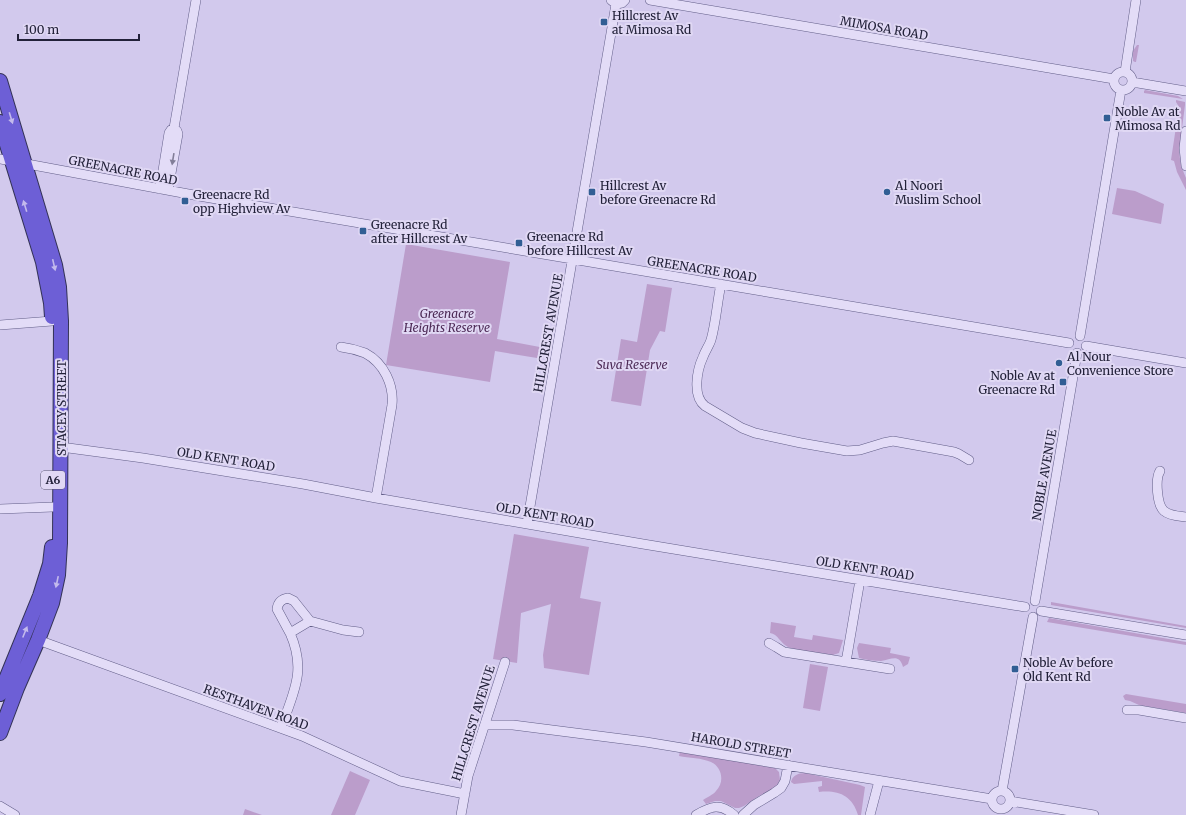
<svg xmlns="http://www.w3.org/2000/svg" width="1186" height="815" font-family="Merriweather,serif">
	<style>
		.green { fill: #bb9dcb }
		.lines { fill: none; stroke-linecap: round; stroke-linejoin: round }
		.minor-casing { stroke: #625e88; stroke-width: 10 }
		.highway-casing { stroke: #333256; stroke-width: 16 }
		.minor { stroke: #e3dcf7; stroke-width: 9 }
		.highway { stroke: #6d5fd6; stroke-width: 14 }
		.oneway { fill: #c3baec }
		.oneway2 { fill: #827e98 }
		.poi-dot { fill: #315e94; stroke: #e0d8f4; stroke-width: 1.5 }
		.labels { text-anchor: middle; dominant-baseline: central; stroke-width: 4; stroke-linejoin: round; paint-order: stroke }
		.shield { fill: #e0d8f4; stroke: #5b5871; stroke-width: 1 }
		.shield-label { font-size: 11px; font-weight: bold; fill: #222139 }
		.poi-label { font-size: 12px; fill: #222139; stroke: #e0d8f4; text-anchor: start }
		.street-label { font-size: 12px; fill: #222139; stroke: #e0d8f4 }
		.park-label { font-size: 12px; font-style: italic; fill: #4c2955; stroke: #e0d8f4 }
	</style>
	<rect width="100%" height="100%" fill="#d2c9ed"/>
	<path class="green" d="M 1137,45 L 1139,45 L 1136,62 L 1135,62 L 1133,61 L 1133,51 Z
		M 1145,90 L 1178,96 L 1183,99 L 1144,93 L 1144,91 Z
		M 1176,100 L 1185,102 L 1185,105 L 1179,151 L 1181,166 L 1186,178 L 1186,190 L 1177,172 L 1174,161 L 1171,160 L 1179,107 L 1176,102 Z
		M 1117,188 L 1135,191 L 1164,204 L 1161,224 L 1112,214 Z
		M 406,244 L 510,262 L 497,339 L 545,348 L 543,359 L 495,351 L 490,382 L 386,365 Z
		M 647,284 L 672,288 L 665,332 L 660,331 L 650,350 L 641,406 L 611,401 L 621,339 L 637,342 Z
		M 514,534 L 589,547 L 580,598 L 601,602 L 589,675 L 544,668 L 543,655 L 551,604 L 521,613 L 517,663 L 493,659 Z
		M 1051,602 L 1186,626 L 1186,628 L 1051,605 Z
		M 1049,618 L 1186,642 L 1186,645 L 1047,622 Z
		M 771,622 L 796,626 L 794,637 L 812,640 L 813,635 L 843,640 L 839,653 L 833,655 C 821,653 797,651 788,647 C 780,643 778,634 770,633 Z
		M 859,643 L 891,648 L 890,653 L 910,657 L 908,664 L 903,667 C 899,653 891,660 881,661 C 874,661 866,660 859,658 L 857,648 Z
		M 810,664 L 828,667 L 820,711 L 803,708 Z
		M 1126,694 L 1186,704 L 1186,713 L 1139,705 L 1130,701 L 1125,700 L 1123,696 Z
		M 680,751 L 774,767 L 779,772 L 780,780 L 776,788 L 759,796 L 744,806 L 739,808 L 735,808 L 721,801 L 715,801 L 706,804 L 703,800 C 707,797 713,795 716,791 C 725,782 722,767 711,762 C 702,758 689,758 679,756 Z
		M 350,771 L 370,780 L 355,815 L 331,815 Z
		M 805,773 L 860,785 L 865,787 L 861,815 L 858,815 C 852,795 838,790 819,792 L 818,787 L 822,786 L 822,781 L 794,784 L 791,782 C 792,776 798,773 805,773 Z
		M 245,809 L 262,815 L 243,815 Z"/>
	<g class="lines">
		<defs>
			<path id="minor" d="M 611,0 L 616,4 L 622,3 L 625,0
				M 650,0 L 1114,79
				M1114 81a9 9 0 1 1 18 0a9 9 0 1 1-18 0Z
				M 1125,72 L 1136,0
				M 1132,82 L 1186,91
				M 1186,131 L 1184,148 L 1186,166
				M 0,159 L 199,196 L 1069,343
				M 160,189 L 169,133 L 171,130 L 174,128 L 196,0
				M 168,190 L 178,134 L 177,131 L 174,128
				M 721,284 C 717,303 716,322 711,340 C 709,346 705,351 703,357 C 697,370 692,396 705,406 L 742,428 L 755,433 L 801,443 L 847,451 L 860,450 L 883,443 L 893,441 L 954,452 L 959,454 L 969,460
				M 0,325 L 52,321
				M 1080,336 L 1121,90
				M 1086,346 L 1186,363
				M 341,347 C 349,348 357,350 365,353 C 384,363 394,385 392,405 L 376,498
				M 61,447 L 143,458 L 303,484 L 376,498 L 643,544 L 1025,607
				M 1160,471 C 1155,479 1157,505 1164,511 C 1170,516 1179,516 1186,517
				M 0,509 L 53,507
				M 527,524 L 616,4
				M 1035,601 L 1077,353
				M 1041,611 L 1186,635
				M 290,633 L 277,609 C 278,602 282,599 288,598 L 294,601 L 310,621
				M 38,640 L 302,736 L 400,781 L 465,794
				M 769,643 L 776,647 L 784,652 L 890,669
				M 846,662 L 860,580
				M 1127,710 L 1139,710 L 1186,718
				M 485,725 L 513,725 L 646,742 L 992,799
				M 281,728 C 293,693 307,671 290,633 L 310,621 L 343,630 L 359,632
				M992 800a9 9 0 1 1 18 0a9 9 0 1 1-18 0Z
				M 1002,791 L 1033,617
				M 1010,801 L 1094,815
				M 0,806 L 15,815
				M 461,815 L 468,776 L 505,662
				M 696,815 C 711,806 720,803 734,815
				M 743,815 L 754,805 L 774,793 L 781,788 L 785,781 L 788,765
				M 870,815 L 879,781"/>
			<path id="highway" d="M 0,81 L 55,265 L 59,287 L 61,321 L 60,543 L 58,575 L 52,603 L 38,640 L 17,688 L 0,733
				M 0,122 L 43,262 L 51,303 L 52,317
				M 0,694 L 40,596 L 50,564 L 52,547"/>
		</defs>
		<use href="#minor" class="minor-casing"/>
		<use href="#highway" class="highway-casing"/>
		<use href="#minor" class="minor"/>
		<use href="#highway" class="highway"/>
	</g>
	<defs><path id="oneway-solid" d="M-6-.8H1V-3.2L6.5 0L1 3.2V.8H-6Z"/></defs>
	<g class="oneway">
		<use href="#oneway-solid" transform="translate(11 118) rotate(73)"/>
		<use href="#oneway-solid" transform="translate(25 206) rotate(-107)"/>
		<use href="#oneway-solid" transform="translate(54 265) rotate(77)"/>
		<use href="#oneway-solid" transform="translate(57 582) rotate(102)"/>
		<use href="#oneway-solid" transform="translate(25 632) rotate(-68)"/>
	</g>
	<use class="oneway2" href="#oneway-solid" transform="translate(173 159) rotate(99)"/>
	<g class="poi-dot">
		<rect x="600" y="18" width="8" height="8" rx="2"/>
		<rect x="1103" y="114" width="8" height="8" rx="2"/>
		<rect x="588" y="188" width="8" height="8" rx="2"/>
		<circle cx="887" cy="192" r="4"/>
		<rect x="181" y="197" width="8" height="8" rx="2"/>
		<rect x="359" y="227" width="8" height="8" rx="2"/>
		<rect x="515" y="239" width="8" height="8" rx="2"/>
		<circle cx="1059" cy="363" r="4"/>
		<rect x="1059" y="378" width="8" height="8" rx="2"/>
		<rect x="1011" y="665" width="8" height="8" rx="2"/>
	</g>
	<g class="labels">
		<rect class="shield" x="41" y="471" width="24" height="18" rx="3"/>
		<g class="shield-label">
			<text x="53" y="480">A6</text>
		</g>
		<g class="poi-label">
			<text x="612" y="15">Hillcrest Av<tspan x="612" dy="14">at Mimosa Rd</tspan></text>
			<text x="1115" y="111">Noble Av at<tspan x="1115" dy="14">Mimosa Rd</tspan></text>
			<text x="600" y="185">Hillcrest Av<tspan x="600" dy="14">before Greenacre Rd</tspan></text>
			<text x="895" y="185">Al Noori<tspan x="895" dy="14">Muslim School</tspan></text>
			<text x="193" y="194">Greenacre Rd<tspan x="193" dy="14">opp Highview Av</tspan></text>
			<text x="371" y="224">Greenacre Rd<tspan x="371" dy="14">after Hillcrest Av</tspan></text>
			<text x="527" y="236">Greenacre Rd<tspan x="527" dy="14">before Hillcrest Av</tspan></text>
			<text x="1067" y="356">Al Nour<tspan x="1067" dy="14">Convenience Store</tspan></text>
			<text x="1055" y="375" text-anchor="end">Noble Av at<tspan x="1055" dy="14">Greenacre Rd</tspan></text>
			<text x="1023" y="662">Noble Av before<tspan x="1023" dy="14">Old Kent Rd</tspan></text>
		</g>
		<g class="street-label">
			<text transform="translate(884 28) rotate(10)">MIMOSA ROAD</text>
			<text transform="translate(123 170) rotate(11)">GREENACRE ROAD</text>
			<text transform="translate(702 269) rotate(9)">GREENACRE ROAD</text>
			<text transform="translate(548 333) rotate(-80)">HILLCREST AVENUE</text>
			<text transform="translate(61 408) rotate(-90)">STACEY STREET</text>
			<text transform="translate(226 459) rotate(9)">OLD KENT ROAD</text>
			<text transform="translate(1044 475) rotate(-80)">NOBLE AVENUE</text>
			<text transform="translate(545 515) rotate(10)">OLD KENT ROAD</text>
			<text transform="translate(865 568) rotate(9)">OLD KENT ROAD</text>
			<text transform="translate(256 707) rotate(20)">RESTHAVEN ROAD</text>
			<text transform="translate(473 723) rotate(-73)">HILLCREST AVENUE</text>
			<text transform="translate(741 745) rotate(10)">HAROLD STREET</text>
		</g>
		<g class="park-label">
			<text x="447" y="313">Greenacre<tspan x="447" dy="14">Heights Reserve</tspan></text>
			<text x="632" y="364">Suva Reserve</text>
		</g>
	</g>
	<path d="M18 34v6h121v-6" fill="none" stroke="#222139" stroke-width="2"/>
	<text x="24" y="34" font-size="12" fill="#222139" stroke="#e0d8f4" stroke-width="3" paint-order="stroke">100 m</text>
</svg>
